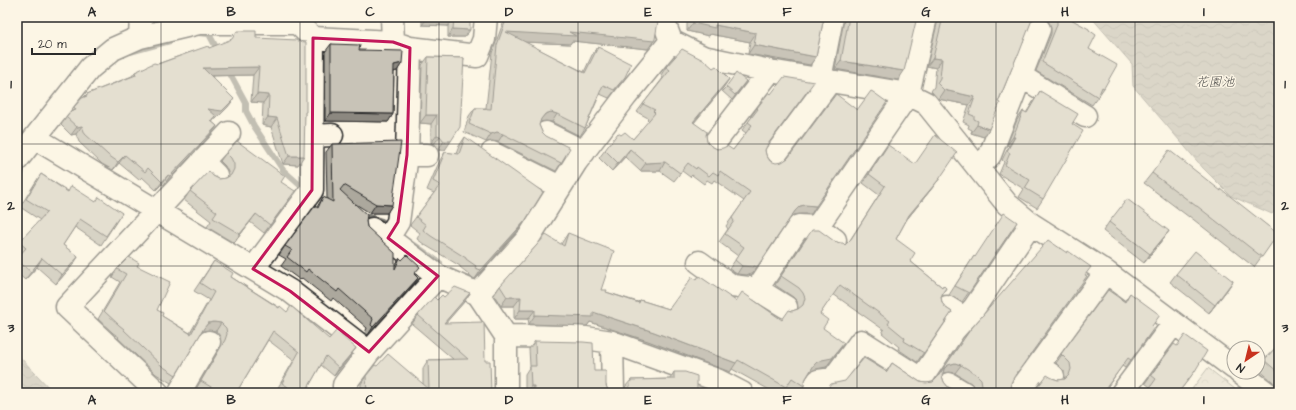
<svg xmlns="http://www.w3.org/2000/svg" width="1296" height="410" font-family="'Architects Daughter','Klee One',sans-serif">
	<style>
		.park { fill: url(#park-crowns); stroke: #84827a }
		.water { fill: url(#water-waves); stroke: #7d7b74 }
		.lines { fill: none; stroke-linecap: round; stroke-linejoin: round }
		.stream { stroke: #7d7b74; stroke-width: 6 }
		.minor-casing { stroke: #2b2b2b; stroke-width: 25 }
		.minor { stroke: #fcf5e5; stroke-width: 22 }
		.wall { fill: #aca89d; stroke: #2b2b2b }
		.shaded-wall { fill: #8c8880; stroke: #2b2b2b }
		.building { fill: #c8c3b7; stroke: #2b2b2b }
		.marked { fill: none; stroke: #c2185b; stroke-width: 3; stroke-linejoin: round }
		.grid { fill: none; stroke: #2b2b2b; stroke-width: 1; stroke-opacity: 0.55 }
		.labels { text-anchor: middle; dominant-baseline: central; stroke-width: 3; stroke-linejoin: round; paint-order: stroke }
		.water-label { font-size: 13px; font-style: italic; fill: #545350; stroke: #fcf5e5 }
		.neatline { fill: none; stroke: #2b2b2b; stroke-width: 1.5 }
		.grid-label { font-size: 13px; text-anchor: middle; font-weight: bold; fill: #2b2b2b }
	</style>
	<defs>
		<pattern id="park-crowns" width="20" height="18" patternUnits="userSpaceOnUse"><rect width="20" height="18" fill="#ded8ca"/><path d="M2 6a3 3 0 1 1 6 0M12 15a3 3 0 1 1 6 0" fill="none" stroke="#bfbaae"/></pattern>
		<pattern id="water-waves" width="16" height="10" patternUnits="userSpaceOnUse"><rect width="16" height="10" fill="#b4b0a5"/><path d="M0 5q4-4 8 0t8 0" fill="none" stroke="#938f87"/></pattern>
	</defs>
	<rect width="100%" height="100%" fill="#fcf5e5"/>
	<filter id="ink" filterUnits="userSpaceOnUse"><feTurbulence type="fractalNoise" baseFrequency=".025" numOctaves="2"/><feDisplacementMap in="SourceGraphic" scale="8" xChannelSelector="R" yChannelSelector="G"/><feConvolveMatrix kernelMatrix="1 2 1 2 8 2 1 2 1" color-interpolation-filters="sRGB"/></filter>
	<g filter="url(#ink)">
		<path class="park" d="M 1208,368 L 1240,393 L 1189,393 Z"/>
		<path class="water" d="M 1091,17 L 1279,17 L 1279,206 L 1272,214 L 1231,196 L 1203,168 L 1133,86 L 1132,64 Z
			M 17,354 L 54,393 L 17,393 Z"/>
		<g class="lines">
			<path class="stream" d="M 198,33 L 209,34 L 219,53
				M 130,52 L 170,41
				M 228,70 L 246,103 L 246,111 L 254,126 L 283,170 L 302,187
				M 17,195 L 22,169 L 25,163
				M 360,214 L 382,221
				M 416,246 L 440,263"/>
			<defs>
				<path id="minor" d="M 662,17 L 671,41 L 703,57 L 770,71 L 908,94 L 926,103 L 1007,204 L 1031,224 L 1106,272 L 1234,368
					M 140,37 L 141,17
					M 410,48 L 477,56 L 484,39 L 486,17
					M 1021,76 L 1085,116
					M 820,79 L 832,18
					M 546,133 L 584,152
					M 312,136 L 332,135
					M 35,138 L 290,291 L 369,352
					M 713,145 L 770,71
					M 492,153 L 560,187
					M 407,155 L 427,155
					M 772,159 L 830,81
					M 17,160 L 90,68 L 113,49 L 140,37 L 199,23 L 297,23 L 313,38 L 393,42
					M 202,161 L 216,175
					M 978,168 L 990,155 L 1039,29
					M 817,227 L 835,240
					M 372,229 L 388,238 L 438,276 L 478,294 L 506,336 L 579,337 L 612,342 L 717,380 L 742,393
					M 388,238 L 398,222 L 407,155 L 410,48 L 393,42 L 392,17
					M 699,262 L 732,286 L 757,289 L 799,226 L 817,227 L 908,94 L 926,17
					M 253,269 L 312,190 L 313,38
					M 757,289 L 786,307
					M 478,294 L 529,237 L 576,162 L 626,96 L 671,41
					M 947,307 L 964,318
					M 612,342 L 613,393
					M 1038,366 L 1053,376
					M 1239,372 L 1267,393
					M 949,384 L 964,393
					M 158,393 L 67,307 L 229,133
					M 179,393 L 209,342
					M 344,393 L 344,385 L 369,352 L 438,276
					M 506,393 L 506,336
					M 810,393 L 818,381 L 833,379 L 861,341 L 921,379 L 954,330 L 974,308 L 1031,224
					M 1018,393 L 1106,272
					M 1122,393 L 1174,323"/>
			</defs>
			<use href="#minor" class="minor-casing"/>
			<use href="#minor" class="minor"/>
		</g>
		<path class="wall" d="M 404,17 L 470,17 L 465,37 L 448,37 L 448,26 L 422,25 L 422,18 L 405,18 Z
			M 506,17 L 647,17 L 648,49 L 572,41 L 570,44 L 524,42 L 584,72 L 592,55 L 598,47 L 619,85 L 609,98 L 600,94 L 585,128 L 580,136 L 552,122 L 546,121 L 540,122 L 539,125 L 542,132 L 561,163 L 556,171 L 498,142 L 492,141 L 486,142 L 464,132 L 469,116 L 475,108 L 486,108 L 492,53 L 503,23 Z
			M 688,17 L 824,17 L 816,57 L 810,65 L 748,54 L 750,42 L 710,34 L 709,36 L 687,31 L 687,24 Z
			M 844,17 L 917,17 L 898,80 L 835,69 L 844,20 Z
			M 938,17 L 1037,17 L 1032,19 L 998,102 L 989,129 L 984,137 L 971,133 L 972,130 L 968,128 L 969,125 L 963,122 L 969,105 L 938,99 L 931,91 L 934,87 L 936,68 L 927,66 L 938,20 Z
			M 1040,17 L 1067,17 L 1089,30 L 1089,49 L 1104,88 L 1092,105 L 1036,71 L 1051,34 L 1051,27 L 1049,22 L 1044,18 Z
			M 256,38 L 305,114 L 298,165 L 283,164 L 271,127 L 262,125 L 263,103 L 251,102 L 253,75 L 212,76 L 228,107 L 216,119 L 214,119 L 212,122 L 217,126 L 211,134 L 164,185 L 162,184 L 156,190 L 142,177 L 139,180 L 119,163 L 113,170 L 102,164 L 79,142 L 76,134 L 71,135 L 61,125 L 74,107 L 87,94 L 132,76 L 135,72 L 188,53 L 209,48 Z
			M 331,44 L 359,50 L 402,63 L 397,71 L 394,72 L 393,114 L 388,122 L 325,121 L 325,52 Z
			M 428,57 L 464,58 L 445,150 L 438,150 L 434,144 L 431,143 L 431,124 L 420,123 L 422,65 Z
			M 666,67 L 713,68 L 729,79 L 723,88 L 694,123 L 706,135 L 707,142 L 711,146 L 717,149 L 733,150 L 746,133 L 742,130 L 752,117 L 751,116 L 769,92 L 767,145 L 765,150 L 766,155 L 811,214 L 800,214 L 794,215 L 789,218 L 751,275 L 748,274 L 747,275 L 737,274 L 729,269 L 738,256 L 719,242 L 728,229 L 726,226 L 744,201 L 714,180 L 712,183 L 707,180 L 704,184 L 692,175 L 690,177 L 682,171 L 674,181 L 660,171 L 640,171 L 625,157 L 612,171 L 599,158 L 605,150 L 621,135 L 633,139 L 649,121 L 647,119 L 648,118 L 637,112 L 643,104 L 663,78 L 661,75 Z
			M 746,81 L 732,100 L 722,91 L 726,87 Z
			M 1040,91 L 1072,124 L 1043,199 L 1037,208 L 1019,197 L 1024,189 L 999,174 L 1004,162 L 1002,160 L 1009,146 L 1007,145 L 1017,120 L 1023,111 L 1026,113 Z
			M 465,137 L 519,229 L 475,279 L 469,276 L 470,275 L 460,267 L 460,266 L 425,245 L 417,239 L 420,233 L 410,225 L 434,193 L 427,190 L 440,160 L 445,152 L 456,154 L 459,146 Z
			M 332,144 L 392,205 L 387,213 L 370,213 L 354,203 L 366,221 L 367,227 L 395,265 L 400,258 L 418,278 L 412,286 L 368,335 L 365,333 L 367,328 L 333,298 L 331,301 L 302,278 L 300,280 L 281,266 L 286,259 L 279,255 L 285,246 L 317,207 L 323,197 L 327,199 L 326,152 Z
			M 888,145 L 933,187 L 907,219 L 896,239 L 910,261 L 942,287 L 946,288 L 942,295 L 941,297 L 942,303 L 946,308 L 952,312 L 917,362 L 898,349 L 899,347 L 882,333 L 884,330 L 833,294 L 820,314 L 823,328 L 826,367 L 816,369 L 811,371 L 806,378 L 804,383 L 804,386 L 799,393 L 795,393 L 786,388 L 782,393 L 775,393 L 732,369 L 730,372 L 648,341 L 590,322 L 587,326 L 529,324 L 528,319 L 514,319 L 514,306 L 501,306 L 494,295 L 500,286 L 561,244 L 568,233 L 601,290 L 606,292 L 638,302 L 640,300 L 669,309 L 696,280 L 736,301 L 782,320 L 792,311 L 798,309 L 798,307 L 797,301 L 793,297 L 775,285 L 805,239 L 834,241 L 840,243 L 845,245 L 850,240 L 879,195 L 863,183 Z
			M 226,153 L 281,182 L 289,200 L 264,233 L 250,222 L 234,243 L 207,227 L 211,221 L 184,200 L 190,191 L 213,176 L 219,179 L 226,178 L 228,177 L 228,172 L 225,166 L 220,161 Z
			M 1152,173 L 1221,191 L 1278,234 L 1254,267 L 1189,216 L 1189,217 L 1144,183 Z
			M 41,174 L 68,191 L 96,202 L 122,213 L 101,245 L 75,227 L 63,245 L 78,257 L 72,266 L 56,284 L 37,267 L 25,280 L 17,273 L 17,258 L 19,256 L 17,254 L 17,245 L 40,220 L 20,207 L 35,183 Z
			M 1017,222 L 962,302 L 949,295 L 974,256 L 975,257 Z
			M 1109,222 L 1169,231 L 1144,263 L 1103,231 Z
			M 214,261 L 231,277 L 329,339 L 356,348 L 350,356 L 334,376 L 321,365 L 305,393 L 280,393 L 276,391 L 294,360 L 268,340 L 236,393 L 202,393 L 196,389 L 220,348 L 221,342 L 220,336 L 216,331 L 209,330 L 203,331 L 200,333 L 176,375 L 171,383 L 156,374 L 118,338 L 119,337 L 113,333 L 98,319 L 120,282 L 112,277 L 117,269 L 137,266 L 157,310 L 162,316 L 190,333 L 209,300 L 194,291 Z
			M 1176,274 L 1233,281 L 1227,290 L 1209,313 L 1170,282 Z
			M 1108,290 L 1124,302 L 1130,293 L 1152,326 L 1149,336 L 1125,368 L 1122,366 L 1106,389 L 1033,393 L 1052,378 L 1058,380 L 1065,379 L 1065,377 L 1064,371 L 1056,363 Z
			M 470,293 L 464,302 L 445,323 L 485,361 L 491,393 L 361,393 L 361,384 L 366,376 L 377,366 L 423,384 L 423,368 L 428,360 L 453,359 L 412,324 L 418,315 L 437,300 L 444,297 Z
			M 970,330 L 1013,378 L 1011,383 L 1012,390 L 1015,393 L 976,393 L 975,387 L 971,383 L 955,373 L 949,372 L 943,373 L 942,376 L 944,382 L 948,387 L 959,393 L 886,372 L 892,363 L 920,382 L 926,383 L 933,382 L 937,378 Z
			M 535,341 L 594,371 L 606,385 L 608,391 L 610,393 L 525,393 L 525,374 L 530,366 L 529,349 Z
			M 1279,344 L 1279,387 L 1258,369 L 1264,360 Z
			M 1195,371 L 1178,393 L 1146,393 L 1150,387 L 1145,383 L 1151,375 Z
			M 674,372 L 697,393 L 625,393 L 625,387 L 631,380 L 670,379 Z"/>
		<path class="shaded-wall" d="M 359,17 L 380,17 L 378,19 L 358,19 Z
			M 405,17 L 423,17 L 422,18 L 405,18 Z
			M 428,17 L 454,18 L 448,26 L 422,25 Z
			M 693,23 L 715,25 L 756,33 L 750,42 L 710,34 L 709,36 L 687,31 Z
			M 453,29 L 470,30 L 465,37 L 448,37 Z
			M 506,32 L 569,32 L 655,39 L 648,49 L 572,41 L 570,44 L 501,41 Z
			M 754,45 L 816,57 L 810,65 L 748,54 Z
			M 933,58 L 942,59 L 936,68 L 927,66 Z
			M 841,61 L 904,71 L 898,80 L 835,69 Z
			M 402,63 L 397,71 L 388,73 L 394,65 Z
			M 259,67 L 253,75 L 197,76 L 203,68 Z
			M 729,79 L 723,88 L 687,130 L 693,122 Z
			M 944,90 L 975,97 L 969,105 L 938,99 Z
			M 257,94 L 269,95 L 263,103 L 251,102 Z
			M 234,99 L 228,107 L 216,119 L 214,119 L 211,125 L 211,121 L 208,109 Z
			M 551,112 L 557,114 L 552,122 L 546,121 L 539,122 L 541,119 L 545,114 Z
			M 331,113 L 393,114 L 388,122 L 325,121 Z
			M 426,115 L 437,115 L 431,124 L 420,123 Z
			M 268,117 L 277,118 L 271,127 L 262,125 Z
			M 977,125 L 989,129 L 984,137 L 971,133 Z
			M 82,126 L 76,134 L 71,135 L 77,127 Z
			M 217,126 L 211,134 L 164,185 L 170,176 Z
			M 497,132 L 503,134 L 498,142 L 492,141 L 486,142 L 491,134 Z
			M 437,135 L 440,136 L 434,144 L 431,143 Z
			M 1013,137 L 1015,137 L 1009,146 L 1007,145 Z
			M 444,141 L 451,141 L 445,150 L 438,150 Z
			M 630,149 L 625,157 L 612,171 L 618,163 Z
			M 125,155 L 119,163 L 113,170 L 118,162 Z
			M 289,156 L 304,156 L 298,165 L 283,164 Z
			M 665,162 L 660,171 L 640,171 L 646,163 Z
			M 168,175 L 162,184 L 156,190 L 162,182 Z
			M 940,178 L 933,187 L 903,224 L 909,215 Z
			M 376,204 L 392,205 L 387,213 L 370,213 Z
			M 805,205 L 816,206 L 811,214 L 800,214 L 794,215 L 789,219 L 795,211 L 800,206 Z
			M 256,214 L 250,222 L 234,243 L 240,234 Z
			M 525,221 L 519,229 L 475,279 L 481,270 Z
			M 1169,231 L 1162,240 L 1144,263 L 1150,254 Z
			M 78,257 L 72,266 L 56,284 L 62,275 Z
			M 42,258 L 37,267 L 25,280 L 31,272 Z
			M 742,266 L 754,266 L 757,267 L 751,275 L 748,274 L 747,275 L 737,274 Z
			M 418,278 L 412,286 L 368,335 L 373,327 Z
			M 1233,281 L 1227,290 L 1209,313 Z
			M 470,293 L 464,302 L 438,332 L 444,323 Z
			M 507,297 L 521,297 L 514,306 L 501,306 Z
			M 520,310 L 535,310 L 528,319 L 514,319 Z
			M 593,312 L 654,332 L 736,363 L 730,372 L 648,341 L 590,322 L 587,326 L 529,324 L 535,315 Z
			M 214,322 L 221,323 L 216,331 L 209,330 L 203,331 L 198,336 L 204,328 L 208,323 Z
			M 844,343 L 826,367 L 816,369 L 811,371 L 808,374 L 814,365 L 817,362 Z
			M 356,348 L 350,356 L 334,376 L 339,368 Z
			M 955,363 L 961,365 L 955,373 L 949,372 L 943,373 L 944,369 L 948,365 Z
			M 531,386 L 534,386 L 529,393 L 526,393 Z"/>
		<path class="building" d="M 428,17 L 470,17 L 470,30 L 453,29 L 454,18 Z
			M 507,17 L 647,17 L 647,20 L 658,21 L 655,39 L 654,41 L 569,32 L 576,36 L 506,32 L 585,73 L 598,47 L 631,64 L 625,77 L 614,90 L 603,85 L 585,128 L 557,114 L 551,112 L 545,114 L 541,119 L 539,125 L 542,132 L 546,136 L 570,148 L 561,163 L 503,134 L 497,132 L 491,134 L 469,124 L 475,108 L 491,109 L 497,45 Z
			M 693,17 L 824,17 L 816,57 L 754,45 L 756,33 L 715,25 L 715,28 L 693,23 Z
			M 849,17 L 917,17 L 904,71 L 841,61 Z
			M 943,17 L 1033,17 L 1018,56 L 1017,56 L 998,102 L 1000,103 L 989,129 L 977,125 L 978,121 L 974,119 L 974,116 L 969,114 L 975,97 L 944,90 L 937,83 L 940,78 L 942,59 L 933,58 Z
			M 1057,17 L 1067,17 L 1089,29 L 1089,30 L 1096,35 L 1089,49 L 1117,65 L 1104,88 L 1102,87 L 1098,97 L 1042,62 L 1057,25 Z
			M 237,31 L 256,31 L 256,38 L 297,40 L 297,41 L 306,42 L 306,112 L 305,112 L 304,156 L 289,156 L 277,118 L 268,117 L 269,95 L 257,94 L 259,67 L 203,68 L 234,99 L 222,111 L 208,109 L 216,116 L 211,121 L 217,126 L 170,176 L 168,175 L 162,182 L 148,168 L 145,172 L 125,155 L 118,162 L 108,155 L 85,134 L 82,126 L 77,127 L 66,117 L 70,112 L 76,110 L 74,107 L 82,98 L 87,96 L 87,94 L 136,75 L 135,72 L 154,63 L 158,64 L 188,53 L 208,46 L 209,48 L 232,39 Z
			M 331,44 L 360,45 L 359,50 L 403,51 L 402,63 L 394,65 L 393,114 L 331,113 Z
			M 682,49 L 705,61 L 713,68 L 716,66 L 729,79 L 693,122 L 707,132 L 706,135 L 707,142 L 711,146 L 717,149 L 723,148 L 727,146 L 733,150 L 752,125 L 748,122 L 758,109 L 757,108 L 769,92 L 771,94 L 784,77 L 814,82 L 768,144 L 765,150 L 766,155 L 770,161 L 776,163 L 782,162 L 788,158 L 836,94 L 857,110 L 871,91 L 873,92 L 887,102 L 816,206 L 805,205 L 800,206 L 795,211 L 757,267 L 754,266 L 753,267 L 742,266 L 735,260 L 744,247 L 725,234 L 734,221 L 732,218 L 750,192 L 720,171 L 718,175 L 713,172 L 709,176 L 697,167 L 696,169 L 688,163 L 680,173 L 665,162 L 646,163 L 630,149 L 618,163 L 605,150 L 618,133 L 621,135 L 625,132 L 633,139 L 655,113 L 653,111 L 655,110 L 643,104 L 670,70 L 666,67 Z
			M 428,57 L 464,58 L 460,127 L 451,141 L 444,141 L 440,136 L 437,135 L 437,115 L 426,115 Z
			M 736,73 L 746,81 L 735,95 L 726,87 Z
			M 1040,91 L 1078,114 L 1072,124 L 1083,131 L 1043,199 L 1025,188 L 1030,180 L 1005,165 L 1010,153 L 1007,151 L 1015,137 L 1013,137 L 1023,111 L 1027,113 Z
			M 935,135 L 957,153 L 940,178 L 909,215 L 896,239 L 915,253 L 910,261 L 942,287 L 943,285 L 946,288 L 943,292 L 941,297 L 942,303 L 946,308 L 952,312 L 924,353 L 904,341 L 905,338 L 888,324 L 890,321 L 840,285 L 820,314 L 828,320 L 823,328 L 844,343 L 832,358 L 822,360 L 817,362 L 814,365 L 806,378 L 804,383 L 804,386 L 792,378 L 786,387 L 738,360 L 736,363 L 654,332 L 593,312 L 593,317 L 535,315 L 535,310 L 520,310 L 521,297 L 507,297 L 500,286 L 546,235 L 564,246 L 568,233 L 614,251 L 601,290 L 607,290 L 606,292 L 639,303 L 640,300 L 669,309 L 692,277 L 696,280 L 699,276 L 736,301 L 742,292 L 782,320 L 789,310 L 792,311 L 798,309 L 803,305 L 805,298 L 803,293 L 799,288 L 781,276 L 812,230 L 819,230 L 834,241 L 840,243 L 843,243 L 845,245 L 851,239 L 885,186 L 869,174 L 888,145 L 915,164 Z
			M 465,137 L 543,192 L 525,221 L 481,270 L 475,268 L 476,266 L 466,259 L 466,258 L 431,236 L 423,230 L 426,225 L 416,217 L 440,185 L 433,181 L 445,152 L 459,154 Z
			M 237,141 L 285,176 L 281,182 L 295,191 L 270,225 L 256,214 L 240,234 L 213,218 L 217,212 L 190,191 L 209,171 L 213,176 L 219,179 L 226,178 L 231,175 L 234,169 L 234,164 L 231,158 L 226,153 Z
			M 401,142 L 392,205 L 376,204 L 344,185 L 340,190 L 367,215 L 366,221 L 367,227 L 395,253 L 395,269 L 400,258 L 402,260 L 407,255 L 420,267 L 414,274 L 418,278 L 373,327 L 371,325 L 373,319 L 339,289 L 337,292 L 308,269 L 306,272 L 287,257 L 292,250 L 285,246 L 315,206 L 318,208 L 323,197 L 333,202 L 332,144 Z
			M 1169,150 L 1221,191 L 1221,189 L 1278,234 L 1262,257 L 1197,206 L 1196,206 L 1152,173 Z
			M 41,174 L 68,192 L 71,186 L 96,202 L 99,197 L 122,213 L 106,236 L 80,219 L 63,245 L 78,257 L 62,275 L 42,258 L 31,272 L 17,260 L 17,258 L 26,248 L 19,242 L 47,212 L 26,199 Z
			M 1127,199 L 1169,231 L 1150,254 L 1109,222 Z
			M 1004,213 L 1017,222 L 969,293 L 955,286 L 974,256 L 975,257 Z
			M 1048,240 L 1067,253 L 1068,251 L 1091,267 L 1085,275 L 1087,276 L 1014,377 L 1011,383 L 1012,390 L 1015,393 L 979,393 L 980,392 L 982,385 L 981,379 L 976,374 L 961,365 L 955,363 L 948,365 L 944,369 L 942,376 L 944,382 L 948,387 L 959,393 L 825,393 L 831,384 L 845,381 L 864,358 L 887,372 L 892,363 L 920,382 L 926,383 L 933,382 L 937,378 L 970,330 Z
			M 1195,251 L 1233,281 L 1215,305 L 1176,274 Z
			M 129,257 L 139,263 L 137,266 L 170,282 L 157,310 L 163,313 L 162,316 L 191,334 L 214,292 L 200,283 L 214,261 L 233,273 L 231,277 L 279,308 L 280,306 L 287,312 L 291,306 L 329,339 L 336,331 L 356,348 L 339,368 L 326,356 L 305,393 L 285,393 L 288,387 L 282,383 L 299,352 L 273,331 L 236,393 L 221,393 L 201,381 L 225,340 L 227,334 L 226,328 L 221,323 L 214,322 L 208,323 L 204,328 L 176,375 L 162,366 L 124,330 L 124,329 L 119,325 L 104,311 L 126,274 L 117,269 Z
			M 455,287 L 470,293 L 444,323 L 484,322 L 485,361 L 490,361 L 491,393 L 367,393 L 366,376 L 375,365 L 377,366 L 388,354 L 429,389 L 428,360 L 468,359 L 418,315 L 434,297 L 437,300 L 442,295 L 444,297 Z
			M 1108,290 L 1125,302 L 1130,293 L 1160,315 L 1152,326 L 1154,328 L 1131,360 L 1128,358 L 1106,388 L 1111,393 L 1033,393 L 1047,375 L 1052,378 L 1058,380 L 1065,379 L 1069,375 L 1071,369 L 1070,363 L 1061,354 Z
			M 1185,335 L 1207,351 L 1195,371 L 1178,393 L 1146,393 L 1156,379 L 1151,375 L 1174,344 L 1177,346 Z
			M 535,341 L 583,342 L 593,343 L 594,371 L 606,371 L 606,385 L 608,391 L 610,393 L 534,393 L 534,386 L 531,386 L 530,366 L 536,366 Z
			M 1279,344 L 1279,373 L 1264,360 Z
			M 674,372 L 685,372 L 697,376 L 697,393 L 628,393 L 629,391 L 631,380 L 674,379 Z"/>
	</g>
	<path d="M0 0H1296V410H0ZM 313,38 L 393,42 L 410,48 L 407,155 L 398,222 L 388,238 L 438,276 L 369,352 L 290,291 L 253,269 L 312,190 Z" fill="#fcf5e5" fill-opacity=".55" fill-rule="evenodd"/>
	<path class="marked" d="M 313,38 L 393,42 L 410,48 L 407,155 L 398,222 L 388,238 L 438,276 L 369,352 L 290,291 L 253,269 L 312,190 Z"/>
	<path class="grid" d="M 161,17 L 161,393M 300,17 L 300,393M 439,17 L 439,393M 578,17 L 578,393M 718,17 L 718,393M 857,17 L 857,393M 996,17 L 996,393M 1135,17 L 1135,393M 17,144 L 1279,144M 17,266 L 1279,266"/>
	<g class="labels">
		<g class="water-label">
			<text x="1215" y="82">花園池</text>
		</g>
	</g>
	<rect width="1296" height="410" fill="none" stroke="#fcf5e5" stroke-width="44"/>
	<g transform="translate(1246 360) rotate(215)"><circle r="19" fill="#fcf5e5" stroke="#a8a49b"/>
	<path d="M0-3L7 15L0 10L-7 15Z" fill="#c8321e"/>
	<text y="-6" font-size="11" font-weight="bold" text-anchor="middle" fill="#2b2b2b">N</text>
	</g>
	<path d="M32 48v6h63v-6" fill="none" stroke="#2b2b2b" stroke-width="2"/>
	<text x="38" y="48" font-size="12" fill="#2b2b2b" stroke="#fcf5e5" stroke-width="3" paint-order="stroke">20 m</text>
	<rect x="22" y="22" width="1252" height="366" class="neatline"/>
	<g class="grid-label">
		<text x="92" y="16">A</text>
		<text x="231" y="16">B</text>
		<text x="370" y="16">C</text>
		<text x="509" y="16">D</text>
		<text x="648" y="16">E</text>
		<text x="787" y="16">F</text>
		<text x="926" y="16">G</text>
		<text x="1065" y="16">H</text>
		<text x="1204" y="16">I</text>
		<text x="11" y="88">1</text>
		<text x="1285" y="88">1</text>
		<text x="11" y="210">2</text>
		<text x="1285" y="210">2</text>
		<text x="11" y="332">3</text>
		<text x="1285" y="332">3</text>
		<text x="92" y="404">A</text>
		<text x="231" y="404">B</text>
		<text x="370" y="404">C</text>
		<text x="509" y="404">D</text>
		<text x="648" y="404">E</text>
		<text x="787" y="404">F</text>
		<text x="926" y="404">G</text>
		<text x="1065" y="404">H</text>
		<text x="1204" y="404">I</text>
	</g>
</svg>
